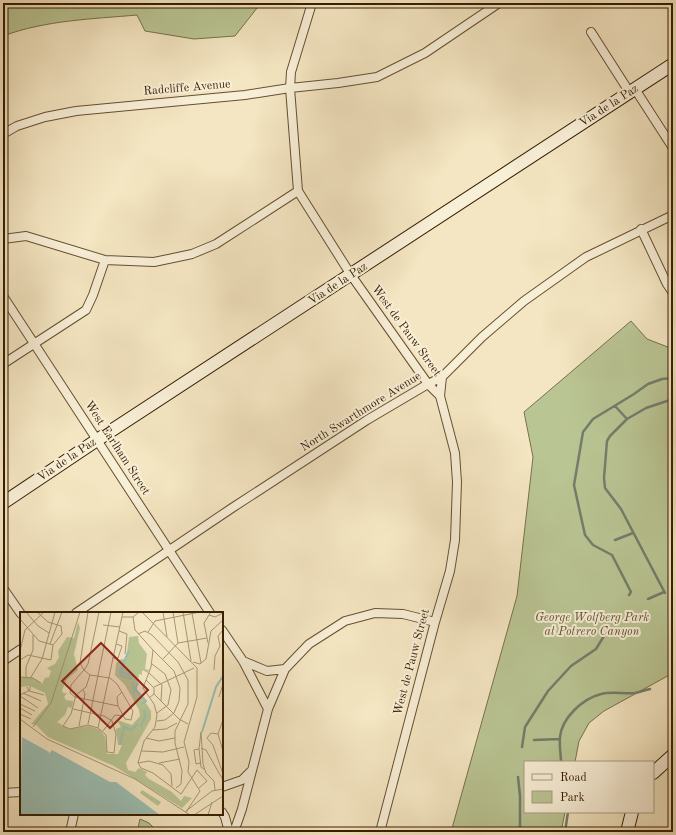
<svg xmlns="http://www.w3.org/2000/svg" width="676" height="835" font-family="'Old Standard TT',serif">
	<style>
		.green { fill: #bac594; stroke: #78714a }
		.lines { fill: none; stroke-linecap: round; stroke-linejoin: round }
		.stream { stroke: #737e6c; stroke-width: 2.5 }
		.street-casing { stroke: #664f30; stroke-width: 10 }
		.secondary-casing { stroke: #361d00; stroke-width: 14 }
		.street { stroke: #f8efd7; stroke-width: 8 }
		.secondary { stroke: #f8efd7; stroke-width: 12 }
		.labels { text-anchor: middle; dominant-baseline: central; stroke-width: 4; stroke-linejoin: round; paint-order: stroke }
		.street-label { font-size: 12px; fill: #361d00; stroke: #f8efd7 }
		.park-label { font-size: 12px; font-style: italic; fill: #5e4f2c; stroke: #f8efd7 }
		.inset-river { fill: none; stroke: #9cbfb4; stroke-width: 2 }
		.inset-road { fill: none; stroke: #a89674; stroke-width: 1 }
		.view { fill: #8f2418; fill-opacity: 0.15; stroke: #8f2418; stroke-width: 2 }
		.inset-edge { fill: none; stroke: #361d00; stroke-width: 2 }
	</style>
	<rect width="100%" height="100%" fill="#f4e6c2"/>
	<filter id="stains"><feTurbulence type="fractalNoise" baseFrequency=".005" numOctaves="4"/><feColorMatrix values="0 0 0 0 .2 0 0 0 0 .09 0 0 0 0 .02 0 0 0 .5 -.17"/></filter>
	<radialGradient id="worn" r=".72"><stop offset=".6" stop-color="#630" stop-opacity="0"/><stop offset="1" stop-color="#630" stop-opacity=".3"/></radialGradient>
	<path class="green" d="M 3,3 L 261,3 L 235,36 L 194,39 L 145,31 L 137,15 C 93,19 46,20 3,36 Z
		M 631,321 L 647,339 L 673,349 L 673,673 L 604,711 L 589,723 L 579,741 L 575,762 L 525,762 L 525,812 L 565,812 L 561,832 L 451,832 L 517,596 L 533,457 L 524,412 Z
		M 140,819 L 149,823 L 158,832 L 137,832 Z"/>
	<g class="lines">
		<path class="stream" d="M 615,406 L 627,419
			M 615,540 L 633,533
			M 665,593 L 621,509 L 605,488 L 604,478 L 607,441 L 610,436 L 627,419 L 646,408 L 673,399
			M 629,595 L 631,592 L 612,555 L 593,545 L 585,535 L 574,485 L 583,432 L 593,419 L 634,394 L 648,384 L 662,379 L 673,378
			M 648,599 L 664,592
			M 534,740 L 560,739
			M 522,747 L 525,727 L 548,691 L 571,666 L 596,649 L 607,631
			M 561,762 C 561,754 559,746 560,737 C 562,718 582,699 601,694 C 611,691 624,694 635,693 C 640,692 645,690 650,689
			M 518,777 L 520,796 L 520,832
			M 565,832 L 568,812"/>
		<defs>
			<path id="street" d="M 312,3 L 291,72 L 290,88 L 298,191 L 351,275 L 428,384 L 440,396 L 455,453 L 457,482 L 455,540 L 450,571 L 435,622 L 380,832
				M 591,32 L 630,93
				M 635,89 L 673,148
				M 3,134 L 17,126 L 45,117 L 76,111 L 245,95 L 290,88 L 338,83 L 377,77 L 425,53 L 499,3
				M 641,229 L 667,284 L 673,293
				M 3,239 L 26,236 L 105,260 L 154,262 L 192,254 L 216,244 L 298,191
				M 3,296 L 210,613
				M 3,364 L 86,310 L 93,295 L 105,260
				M 440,396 L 442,377
				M 3,588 L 21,614
				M 76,613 L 232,508 L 367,420 L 428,384 L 442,377 L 482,337 L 524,301 L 586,257 L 673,215
				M 222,630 L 243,661 L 268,709 L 242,809 L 234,832
				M 3,661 L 21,649
				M 243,661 L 267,671 L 285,669
				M 268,709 L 285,669 L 309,644 L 345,621 L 375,613 L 403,614 L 435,622
				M 222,787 L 242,780 L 252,770
				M 3,793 L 21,792
				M 222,812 L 225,817 L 229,832
				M 70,832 L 74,814"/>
			<path id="secondary" d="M 3,503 L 97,440 L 673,64
				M 653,773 L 673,755
				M 627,832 L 632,812"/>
		</defs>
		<use href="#street" class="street-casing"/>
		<use href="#secondary" class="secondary-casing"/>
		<use href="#street" class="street"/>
		<use href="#secondary" class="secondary"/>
	</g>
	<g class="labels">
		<g class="street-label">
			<text transform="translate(187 88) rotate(-5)">Radcliffe Avenue</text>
			<text transform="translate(609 106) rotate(-33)">Via de la Paz</text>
			<text transform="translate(338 284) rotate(-33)">Via de la Paz</text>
			<text transform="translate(406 331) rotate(54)">West de Pauw Street</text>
			<text transform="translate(361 412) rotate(-32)">North Swarthmore Avenue</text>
			<text transform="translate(117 448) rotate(57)">West Earlham Street</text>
			<text transform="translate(67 460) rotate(-34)">Via de la Paz</text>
			<text transform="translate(412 662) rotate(-75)">West de Pauw Street</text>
		</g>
		<g class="park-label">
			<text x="592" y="618">George Wolfberg Park<tspan x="592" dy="14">at Potrero Canyon</tspan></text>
		</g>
	</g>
	<g transform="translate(20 612)">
		<rect width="203" height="203" fill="#f4e6c2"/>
		<path d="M 58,10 L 60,16 L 54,42 L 58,58 L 47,67 L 42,78 L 43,81 L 47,81 L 44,85 L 46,88 L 53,89 L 52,96 L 48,95 L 45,103 L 37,110 L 49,117 L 69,114 L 80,118 L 85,125 L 87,142 L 98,142 L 102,133 L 98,133 L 96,117 L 101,115 L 97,108 L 112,113 L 120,104 L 119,98 L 105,73 L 95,63 L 96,51 L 101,47 L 106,48 L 109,25 L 118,24 L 119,31 L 127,42 L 125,57 L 129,58 L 128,61 L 122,58 L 122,63 L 119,62 L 117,77 L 131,99 L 131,107 L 106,151 L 108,158 L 115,160 L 119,156 L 127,160 L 125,163 L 129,167 L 152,180 L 161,189 L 164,184 L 172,186 L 162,196 L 94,154 L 28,125 L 16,113 L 11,112 L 28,92 L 25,81 L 10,74 L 0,75 L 0,65 L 11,65 L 22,72 L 25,66 L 29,65 L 31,59 L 27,56 L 35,52 L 39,45 L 38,39 L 47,25 L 54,26 ZM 122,178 L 141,190 L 138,194 L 120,181 Z" fill="#bac594"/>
		<path d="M 2,125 L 29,140 L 29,142 L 32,138 L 90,170 L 96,170 L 140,203 L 0,203 Z" fill="#9cbfb4"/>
		<path class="inset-river" d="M 109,38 L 100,59 L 102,64 L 112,67M 104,51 L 102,60 L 114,65M 113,70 L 114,82M 118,71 L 115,77 L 126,89 L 122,92M 121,115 L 125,104 L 124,98M 182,120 L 196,75 L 203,64M 100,133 L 104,115 L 111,118 L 118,112"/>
		<path class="inset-road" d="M 6,0 L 18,14 L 29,21M 68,0 L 60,51 L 64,58 L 70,63 L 90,66 L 97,72 L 113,99 L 111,108 L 105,107 L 98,94 L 55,85 L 50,81 L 51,73 L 62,60 L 64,58 L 68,52 L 79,0M 122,0 L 177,56M 143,0 L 147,25M 153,0 L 158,31M 163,0 L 171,49M 172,1 L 181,51M 189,3 L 195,5 L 203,1M 102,5 L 113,5 L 119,0M 113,5 L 115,18 L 133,38 L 131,55 L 123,76 L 134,92 L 137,103 L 135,115 L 124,129 L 118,151M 0,7 L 19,29 L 33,33M 83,13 L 100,15M 99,19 L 107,22 L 105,42M 128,20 L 135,9 L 180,0M 118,22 L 125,19 L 132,23 L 158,50 L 168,68 L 168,92 L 155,119 L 155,131 L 162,159 L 161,172 L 156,176M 188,31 L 184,11 L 191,0M 30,32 L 42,0M 133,38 L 154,59 L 160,76 L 159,89 L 154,101 L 145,108 L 137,109M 0,39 L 5,18 L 24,0M 92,46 L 98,46 L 102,34 L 96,32M 143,47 L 158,31 L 187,26M 0,48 L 8,43 L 31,48 L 33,33 L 42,22 L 41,14 L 28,10 L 17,0M 173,50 L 180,52 L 186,47 L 191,19 L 203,8M 132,52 L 145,62 L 151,78 L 148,93 L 137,101M 194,58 L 195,44 L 200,34 L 198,24 L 203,18M 129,61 L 142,73 L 141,89M 0,65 L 13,66 L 21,71M 6,65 L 6,55 L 13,38 L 13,23M 11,65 L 22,47 L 35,0M 126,68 L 134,76 L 134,82 L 130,85M 7,75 L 9,79 L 24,83M 134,75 L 174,56M 3,81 L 21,89M 134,82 L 159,107 L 168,112M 0,83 L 10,78 L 10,74M 0,84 L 18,96M 199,85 L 203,72M 0,92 L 15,99M 98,94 L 97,85 L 102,80M 0,96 L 12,103M 53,97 L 84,104 L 92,109 L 96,122 L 94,141 L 87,140 L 86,123 L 78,116 L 68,113 L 50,117 L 43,114 L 51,102 L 56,83 L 66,75 L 70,63M 0,102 L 11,107M 0,107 L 27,127 L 115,167 L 170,203M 68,112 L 91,0M 59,114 L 65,82 L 63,78M 13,115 L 31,91 L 60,0M 78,116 L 103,0M 133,118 L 146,117 L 157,111M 83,119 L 95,103 L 103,104M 198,122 L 191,121 L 187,126 L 193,133 L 203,162M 198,122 L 203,139M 198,122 L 203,108M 126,126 L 139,129 L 155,126M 181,136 L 186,138 L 203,168M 179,137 L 174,138 L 176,152 L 180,151M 122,139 L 143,140 L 164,135M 118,151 L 121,156 L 133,161 L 161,182 L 177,158 L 187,169 L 179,176M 118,151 L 129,149 L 143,153 L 151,162 L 152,174M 139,151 L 160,147M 184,157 L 181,155 L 179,137 L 181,120 L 183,152 L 186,161 L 194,169 L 195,178M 166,199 L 192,179 L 203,177M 166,200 L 180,179 L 168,160 L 169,150 L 164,130 L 177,85 L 177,56M 174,203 L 203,184M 188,203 L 192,190"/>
		<path class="view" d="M 81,31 L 128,78 L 90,116 L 42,69 Z"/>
		<rect width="203" height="203" class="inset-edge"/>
	</g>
	<rect width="676" height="835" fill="none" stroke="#f4e6c2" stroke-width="16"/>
	<rect x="4" y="4" width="668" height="827" fill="none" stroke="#361d00" stroke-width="2"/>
	<rect x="8" y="8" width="660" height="819" fill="none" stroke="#361d00"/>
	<rect x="524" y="761" width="130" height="52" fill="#f8efd7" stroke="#aa9b81"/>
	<rect x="532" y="774" width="20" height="6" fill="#f8efd7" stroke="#aa9b81"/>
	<text x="560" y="781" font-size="12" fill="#361d00">Road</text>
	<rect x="532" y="791" width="20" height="12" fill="#bac594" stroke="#aa9b81"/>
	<text x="560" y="801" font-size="12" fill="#361d00">Park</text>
	<rect width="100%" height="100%" filter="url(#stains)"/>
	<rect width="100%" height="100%" fill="url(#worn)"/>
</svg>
